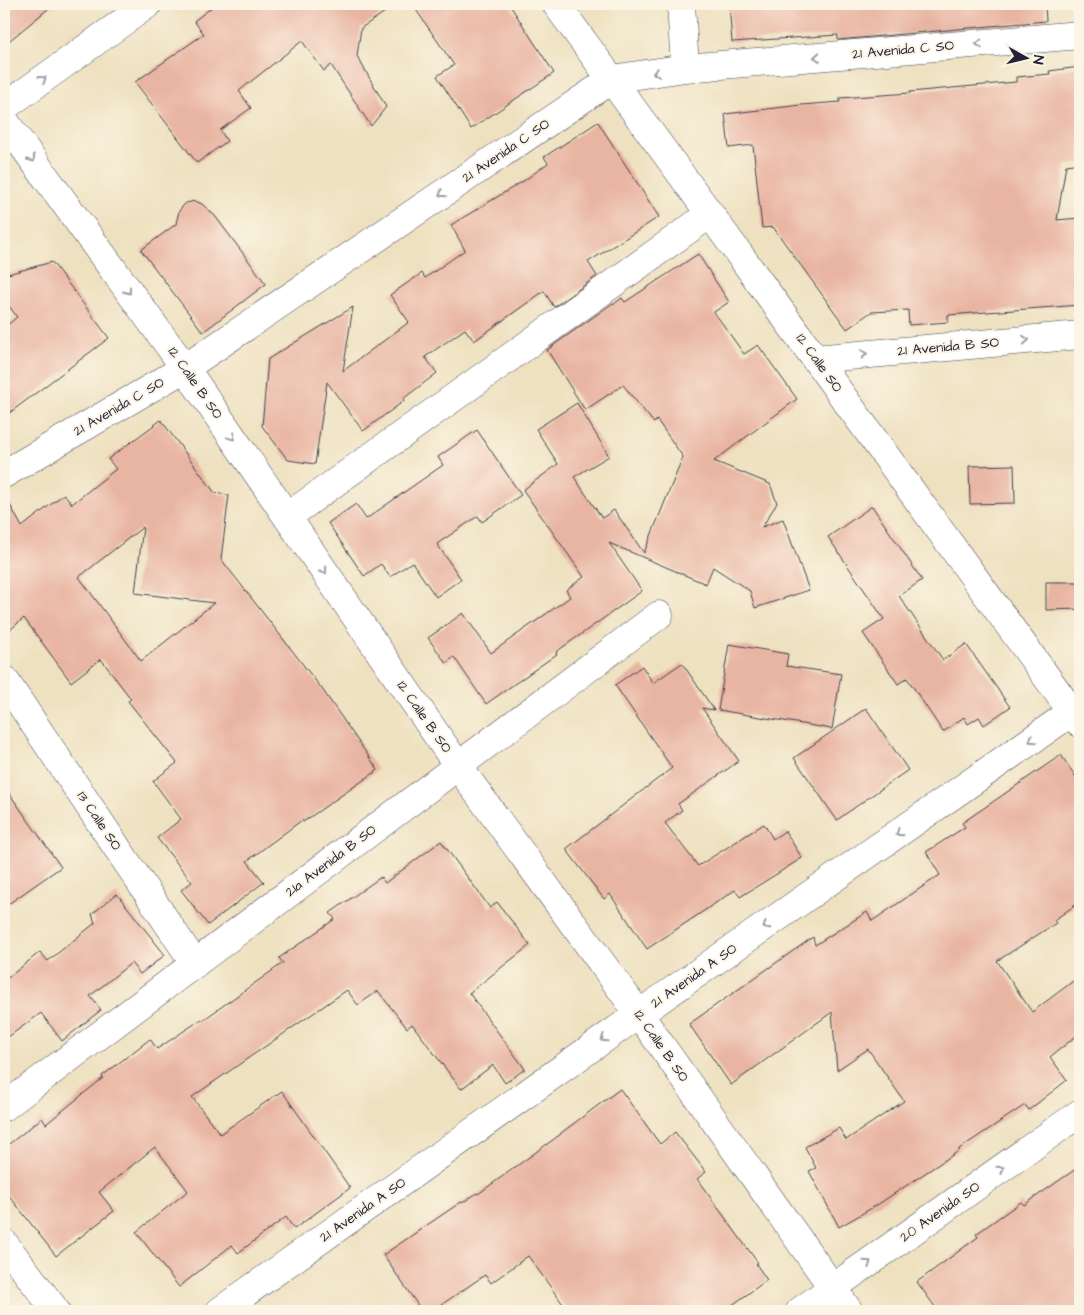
<svg xmlns="http://www.w3.org/2000/svg" width="1084" height="1315" font-family="'Architects Daughter',sans-serif">
	<style>
		.building { fill: #e9b5a3; fill-rule: evenodd }
		.lines { fill: none; stroke-linecap: round; stroke-linejoin: round }
		.street-casing { stroke: #413f4f; stroke-width: 29 }
		.street { stroke: #fff; stroke-width: 28 }
		.oneway { stroke: #9c9ca7 }
		.labels { text-anchor: middle; dominant-baseline: central; stroke-width: 4; stroke-linejoin: round; paint-order: stroke }
		.street-label { font-size: 14px; fill: #22223b; stroke: #fcf5e5 }
	</style>
	<rect width="100%" height="100%" fill="#fcf5e5"/>
	<filter id="ink" filterUnits="userSpaceOnUse"><feTurbulence type="fractalNoise" baseFrequency=".02" numOctaves="2"/><feDisplacementMap in="SourceGraphic" scale="10" xChannelSelector="R" yChannelSelector="G"/><feConvolveMatrix kernelMatrix="1 2 1 2 8 2 1 2 1" color-interpolation-filters="sRGB"/></filter>
	<filter id="wash" filterUnits="userSpaceOnUse"><feTurbulence type="fractalNoise" baseFrequency=".0096" numOctaves="4" result="noise"/><feDisplacementMap in="SourceGraphic" scale="20" xChannelSelector="R" yChannelSelector="G"/><feGaussianBlur stdDeviation="1.12" result="paint"/><feColorMatrix in="noise" values="0 0 0 0 0 0 0 0 0 0 0 0 0 0 0 0 0 1.4 0 .05"/><feComposite in="paint" operator="in"/></filter>
	<g filter="url(#wash)">
		<rect width="100%" height="100%" fill="#eee1c0"/>
		<g id="blocks">
			<path class="building" d="M 4,4 L 54,4 L 4,45 Z
				M 216,4 L 397,4 L 361,28 L 357,56 L 386,107 L 371,126 L 331,65 L 324,71 L 302,41 L 239,91 L 251,108 L 220,130 L 227,141 L 197,163 L 135,82 L 204,34 L 194,21 Z
				M 412,4 L 509,4 L 554,73 L 471,129 L 437,76 L 454,65 Z
				M 729,4 L 1045,4 L 1046,21 L 838,40 L 838,35 L 732,42 Z
				M 1080,67 L 1080,163 L 1066,165 L 1057,220 L 1080,218 L 1080,305 L 948,315 L 948,322 L 909,325 L 908,310 L 871,312 L 847,329 L 773,227 L 762,228 L 753,145 L 729,148 L 725,114 L 801,105 L 840,102 L 840,98 L 910,93 L 910,92 L 1016,82 L 1016,77 L 1050,74 L 1049,71 Z
				M 598,122 L 659,217 L 588,262 L 597,276 L 554,307 L 544,291 L 474,341 L 465,329 L 425,357 L 437,373 L 403,399 L 404,401 L 363,431 L 327,382 L 315,464 L 288,460 L 262,426 L 268,359 L 353,307 L 343,371 L 409,322 L 390,295 L 422,273 L 425,278 L 465,250 L 451,225 L 525,180 L 548,163 L 544,157 Z
				M 195,201 L 202,204 L 215,216 L 266,284 L 203,332 L 141,250 L 176,224 L 179,211 L 182,207 L 186,203 Z
				M 698,254 L 729,302 L 714,312 L 744,354 L 758,345 L 797,399 L 714,461 L 770,484 L 777,503 L 762,527 L 783,519 L 809,590 L 755,608 L 750,591 L 713,567 L 706,584 L 609,543 L 642,591 L 556,652 L 557,654 L 486,704 L 454,657 L 446,663 L 428,638 L 463,613 L 491,653 L 570,597 L 566,590 L 584,577 L 523,490 L 558,464 L 536,429 L 577,403 L 609,456 L 574,477 L 602,518 L 614,510 L 644,553 L 683,457 L 657,420 L 654,423 L 623,385 L 585,410 L 547,350 L 613,303 L 614,304 L 622,298 L 625,302 Z
				M 52,262 L 109,338 L 4,417 L 4,328 L 17,317 L 4,299 L 4,275 Z
				M 161,420 L 215,493 L 229,495 L 221,559 L 322,689 L 378,770 L 303,822 L 302,820 L 247,861 L 264,882 L 208,925 L 181,890 L 192,882 L 157,838 L 181,819 L 153,781 L 177,763 L 128,701 L 131,699 L 101,659 L 71,682 L 24,618 L 4,635 L 4,494 L 22,527 L 64,494 L 72,504 L 116,469 L 108,459 ZM 143,527 L 135,593 L 214,603 L 141,661 L 79,577 Z
				M 477,430 L 521,495 L 482,522 L 478,516 L 437,544 L 461,579 L 436,597 L 412,562 L 390,577 L 381,564 L 364,576 L 328,523 L 356,504 L 366,519 L 443,465 L 438,457 Z
				M 1014,465 L 1015,503 L 970,504 L 969,466 Z
				M 872,506 L 922,580 L 899,596 L 943,660 L 966,644 L 1010,707 L 984,725 L 979,717 L 968,724 L 964,717 L 943,732 L 907,678 L 898,684 L 863,633 L 884,619 L 828,537 Z
				M 1046,582 L 1080,582 L 1080,609 L 1046,610 Z
				M 729,644 L 788,654 L 786,666 L 841,674 L 832,729 L 718,710 Z
				M 682,663 L 714,710 L 702,708 L 739,761 L 678,804 L 682,810 L 665,823 L 698,866 L 764,824 L 773,839 L 785,831 L 802,858 L 740,897 L 735,890 L 647,949 L 610,894 L 604,899 L 566,849 L 672,768 L 615,685 L 642,666 L 653,683 Z
				M 866,708 L 908,770 L 837,820 L 794,758 Z
				M 1061,755 L 1080,783 L 1080,902 L 1054,920 L 1056,923 L 997,961 L 1032,1012 L 1080,976 L 1080,1033 L 1050,1057 L 1067,1080 L 1029,1110 L 1025,1105 L 959,1149 L 960,1150 L 877,1205 L 839,1227 L 809,1171 L 816,1168 L 805,1147 L 839,1128 L 846,1140 L 904,1101 L 868,1049 L 837,1070 L 832,1012 L 731,1085 L 689,1024 L 813,937 L 815,945 L 867,912 L 872,921 L 940,875 L 926,852 L 965,827 L 962,823 Z
				M 4,786 L 61,867 L 4,907 Z
				M 441,841 L 490,908 L 497,902 L 530,945 L 469,993 L 525,1069 L 505,1083 L 493,1065 L 461,1089 L 412,1024 L 407,1028 L 378,991 L 358,1005 L 347,990 L 192,1097 L 220,1134 L 282,1091 L 350,1188 L 294,1229 L 286,1217 L 238,1253 L 232,1245 L 179,1287 L 136,1232 L 188,1191 L 155,1147 L 99,1192 L 114,1211 L 56,1256 L 4,1189 L 4,1148 L 42,1118 L 46,1124 L 103,1078 L 102,1076 L 150,1039 L 157,1049 L 202,1019 L 203,1020 L 283,963 L 279,958 L 335,919 L 330,913 L 381,877 L 385,883 Z
				M 117,894 L 165,955 L 140,974 L 131,963 L 90,996 L 101,1010 L 62,1041 L 41,1013 L 4,1040 L 4,981 L 40,952 L 48,961 L 95,923 L 92,914 Z
				M 620,1089 L 660,1144 L 675,1132 L 706,1172 L 697,1179 L 758,1263 L 756,1264 L 767,1280 L 724,1311 L 568,1311 L 528,1256 L 491,1283 L 485,1275 L 432,1311 L 422,1311 L 383,1255 L 461,1202 L 462,1203 L 477,1193 L 478,1194 L 561,1134 L 561,1133 Z
				M 1080,1166 L 1080,1311 L 938,1311 L 917,1282 L 978,1237 L 976,1234 L 1021,1202 L 1024,1205 Z"/>
		</g>
	</g>
	<g filter="url(#ink)">
		<use href="#blocks" fill-opacity="0" stroke="#413f4f" stroke-width="1"/>
		<g class="lines">
			<defs>
				<path id="street" d="M 556,4 L 710,214 L 1080,723
					M 681,4 L 685,68
					M 4,107 L 148,4
					M 4,120 L 185,368 L 458,766 L 639,1014 L 849,1311
					M 815,359 L 1080,335
					M 4,474 L 185,368 L 612,79 L 685,68 L 1080,35
					M 287,517 L 710,214
					M 4,679 L 195,964
					M 4,1107 L 659,615
					M 4,1243 L 56,1311
					M 220,1311 L 639,1014 L 1072,712
					M 800,1311 L 1080,1113"/>
			</defs>
			<use href="#street" class="street-casing"/>
			<use href="#street" class="street"/>
		</g>
		<defs><path id="oneway-chevron" d="M-2-3.5L2.5 0L-2 3.5" fill="none" stroke-width="1.6" stroke-linecap="round" stroke-linejoin="round" transform="scale(1.25)"/></defs>
		<g class="oneway">
			<use href="#oneway-chevron" transform="translate(979 44) rotate(175)"/>
			<use href="#oneway-chevron" transform="translate(817 57) rotate(175)"/>
			<use href="#oneway-chevron" transform="translate(656 73) rotate(171)"/>
			<use href="#oneway-chevron" transform="translate(43 79) rotate(-36)"/>
			<use href="#oneway-chevron" transform="translate(32 159) rotate(54)"/>
			<use href="#oneway-chevron" transform="translate(442 194) rotate(146)"/>
			<use href="#oneway-chevron" transform="translate(128 291) rotate(54)"/>
			<use href="#oneway-chevron" transform="translate(1026 340) rotate(-5)"/>
			<use href="#oneway-chevron" transform="translate(864 354) rotate(-5)"/>
			<use href="#oneway-chevron" transform="translate(232 437) rotate(56)"/>
			<use href="#oneway-chevron" transform="translate(324 571) rotate(55)"/>
			<use href="#oneway-chevron" transform="translate(1032 740) rotate(145)"/>
			<use href="#oneway-chevron" transform="translate(899 833) rotate(145)"/>
			<use href="#oneway-chevron" transform="translate(766 926) rotate(145)"/>
			<use href="#oneway-chevron" transform="translate(604 1039) rotate(145)"/>
			<use href="#oneway-chevron" transform="translate(1001 1169) rotate(-35)"/>
			<use href="#oneway-chevron" transform="translate(868 1263) rotate(-35)"/>
		</g>
	</g>
	<g class="labels">
		<g class="street-label">
			<text transform="translate(903 50) rotate(-5)">21 Avenida C SO</text>
			<text transform="translate(506 151) rotate(-34)">21 Avenida C SO</text>
			<text transform="translate(948 347) rotate(-5)">21 Avenida B SO</text>
			<text transform="translate(819 363) rotate(54)">12 Calle SO</text>
			<text transform="translate(195 383) rotate(55)">12 Calle B SO</text>
			<text transform="translate(119 407) rotate(-30)">21 Avenida C SO</text>
			<text transform="translate(424 717) rotate(55)">12 Calle B SO</text>
			<text transform="translate(99 821) rotate(56)">13 Calle SO</text>
			<text transform="translate(331 861) rotate(-37)">21a Avenida B SO</text>
			<text transform="translate(694 976) rotate(-35)">21 Avenida A SO</text>
			<text transform="translate(661 1046) rotate(55)">12 Calle B SO</text>
			<text transform="translate(363 1210) rotate(-35)">21 Avenida A SO</text>
			<text transform="translate(940 1212) rotate(-35)">20 Avenida SO</text>
		</g>
	</g>
	<rect width="1084" height="1315" fill="none" stroke="#fcf5e5" stroke-width="20"/>
	<g transform="translate(1026 58) rotate(98)" stroke="#fcf5e5" stroke-width="4" paint-order="stroke">
	<path d="M0-4L9 19L0 12L-9 19Z" fill="#22223b"/>
	<text y="-8" font-size="14" font-weight="bold" text-anchor="middle" fill="#22223b">N</text>
	</g>
</svg>
